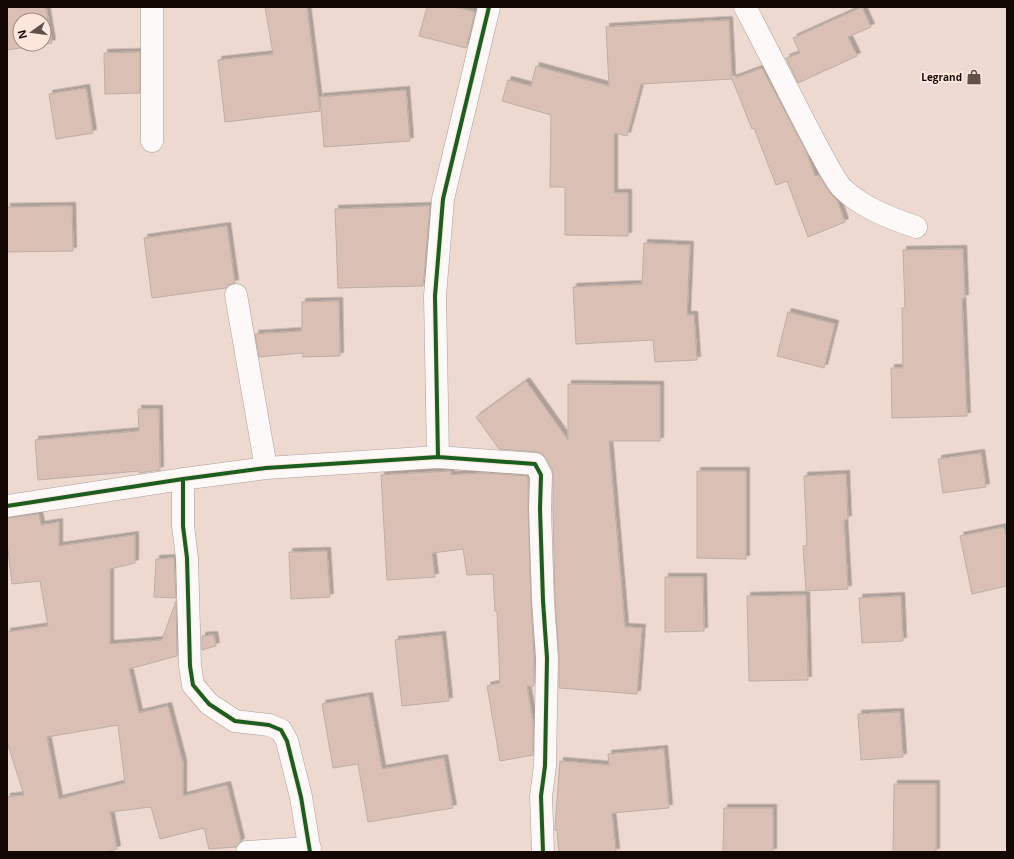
<svg xmlns="http://www.w3.org/2000/svg" width="1014" height="859" font-family="'Open Sans',sans-serif">
	<style>
		.building { fill: #dac0b4; stroke: #bdaea6; fill-rule: evenodd; filter: url(#shadow) }
		.lines { fill: none; stroke-linecap: round; stroke-linejoin: round }
		.minor-casing { stroke: #ae9f98; stroke-width: 23 }
		.minor { stroke: #fcf9f8; stroke-width: 22 }
		.cycleway-casing { stroke: #fde6db; stroke-width: 6 }
		.cycleway { stroke: #1b5e20; stroke-width: 4 }
		.labels { text-anchor: middle; dominant-baseline: central; stroke-width: 4; stroke-linejoin: round; paint-order: stroke }
		.poi-label { font-size: 10px; font-weight: bold; fill: #140804; stroke: #fde6db; text-anchor: end }
	</style>
	<defs>
		<filter id="shadow"><feDropShadow dx="3.5" dy="-3.5" stdDeviation="0" flood-color="#0004"/></filter>
	</defs>
	<rect width="100%" height="100%" fill="#edd9d0"/>
	<path class="building" d="M 7,7 L 46,7 L 52,43 L 7,50 ZM 20,20 L 44,20 L 44,44 L 20,44 Z
		M 265,7 L 307,7 L 320,111 L 225,122 L 218,60 L 273,54 Z
		M 427,7 L 455,7 L 475,12 L 466,48 L 419,36 Z
		M 862,7 L 871,27 L 848,37 L 857,56 L 798,83 L 786,58 L 800,53 L 793,38 Z
		M 729,20 L 732,79 L 641,84 L 627,136 L 614,133 L 614,193 L 628,193 L 628,236 L 565,235 L 565,187 L 550,187 L 551,115 L 502,101 L 508,80 L 531,86 L 536,66 L 609,86 L 606,27 Z
		M 140,52 L 140,93 L 105,94 L 104,53 Z
		M 762,68 L 806,151 L 815,176 L 819,175 L 830,193 L 837,200 L 845,222 L 808,237 L 787,181 L 776,185 L 754,128 L 752,129 L 732,79 Z
		M 86,88 L 93,133 L 56,139 L 49,94 Z
		M 406,90 L 410,141 L 324,147 L 320,97 Z
		M 72,206 L 73,251 L 7,252 L 7,207 Z
		M 430,206 L 423,286 L 338,288 L 335,209 Z
		M 227,226 L 235,283 L 228,285 L 226,288 L 152,298 L 144,238 Z
		M 644,243 L 690,245 L 687,315 L 694,315 L 697,360 L 655,362 L 653,340 L 576,344 L 573,287 L 642,284 Z
		M 963,249 L 965,298 L 962,298 L 967,416 L 892,418 L 891,368 L 903,368 L 902,308 L 905,308 L 903,250 Z
		M 339,301 L 340,356 L 303,357 L 303,353 L 259,357 L 255,334 L 302,331 L 302,302 Z
		M 788,312 L 835,324 L 824,368 L 777,356 Z
		M 526,381 L 568,440 L 568,384 L 660,385 L 660,441 L 609,441 L 625,627 L 642,628 L 637,694 L 559,688 L 559,657 L 555,600 L 553,509 L 553,475 L 552,469 L 546,458 L 541,453 L 536,452 L 499,449 L 476,417 Z
		M 138,409 L 159,409 L 160,470 L 139,473 L 139,471 L 38,480 L 35,440 L 139,431 Z
		M 981,453 L 986,487 L 943,493 L 938,459 Z
		M 451,471 L 451,475 L 483,473 L 527,476 L 528,478 L 528,509 L 531,601 L 534,658 L 534,686 L 527,686 L 533,722 L 533,755 L 500,761 L 487,686 L 500,683 L 497,611 L 495,611 L 493,574 L 467,575 L 463,549 L 432,553 L 435,577 L 387,580 L 381,475 Z
		M 697,471 L 746,471 L 746,559 L 697,558 Z
		M 846,474 L 848,519 L 844,520 L 848,589 L 806,591 L 803,546 L 807,545 L 804,476 Z
		M 39,514 L 41,525 L 59,522 L 59,546 L 135,535 L 135,563 L 110,569 L 110,644 L 162,640 L 176,601 L 177,656 L 129,669 L 139,713 L 168,706 L 183,763 L 183,796 L 227,785 L 241,841 L 236,847 L 209,849 L 204,828 L 160,839 L 151,807 L 110,812 L 117,849 L 107,852 L 7,852 L 7,797 L 24,795 L 7,742 L 7,632 L 48,626 L 40,581 L 12,584 L 7,542 L 7,518 ZM 118,725 L 125,783 L 59,799 L 47,737 Z
		M 1004,527 L 1007,539 L 1007,586 L 972,594 L 960,536 Z
		M 327,551 L 330,597 L 291,599 L 289,552 Z
		M 174,558 L 176,598 L 154,597 L 156,559 Z
		M 665,577 L 703,577 L 704,631 L 665,632 Z
		M 806,595 L 808,680 L 749,681 L 747,596 Z
		M 901,596 L 903,641 L 862,643 L 859,598 Z
		M 214,635 L 216,646 L 202,650 L 202,636 Z
		M 442,635 L 449,701 L 402,706 L 395,640 Z
		M 369,696 L 382,769 L 444,758 L 453,808 L 368,822 L 358,764 L 333,768 L 322,704 Z
		M 900,712 L 903,757 L 861,760 L 858,714 Z
		M 664,749 L 669,808 L 612,813 L 616,852 L 559,852 L 557,830 L 555,830 L 555,828 L 560,761 L 609,765 L 608,754 Z
		M 894,784 L 936,784 L 936,852 L 893,852 Z
		M 724,808 L 773,808 L 773,852 L 723,852 Z"/>
	<g class="lines">
		<defs>
			<path id="minor" d="M 152,7 L 152,141
				M 745,7 C 770,54 793,101 818,148 C 823,157 836,183 843,189 C 863,208 890,218 916,227
				M 236,295 L 266,468
				M 438,457 L 535,464 L 541,475 L 540,509 L 543,601 L 547,658 L 545,766 L 541,796 L 543,852
				M 183,479 L 183,526 L 187,558 L 190,666 L 193,685 L 209,704 L 235,721 L 269,725 L 281,730 L 287,741 L 301,797 L 310,852
				M 7,506 L 183,479 L 266,468 L 438,457 L 435,296 L 443,199 L 489,7
				M 247,852 L 310,848"/>
		</defs>
		<use href="#minor" class="minor-casing"/>
		<use href="#minor" class="minor"/>
		<defs>
			<path id="cycleway" d="M 438,457 L 535,464 L 541,475 L 540,509 L 543,601 L 547,658 L 545,766 L 541,796 L 543,852
				M 183,479 L 183,526 L 187,558 L 190,666 L 193,685 L 209,704 L 235,721 L 269,725 L 281,730 L 287,741 L 301,797 L 310,852
				M 7,506 L 183,479 L 266,468 L 438,457 L 435,296 L 443,199 L 489,7"/>
		</defs>
		<use href="#cycleway" class="cycleway-casing"/>
		<use href="#cycleway" class="cycleway"/>
	</g>
	<defs>
		<symbol id="shop-bare" viewBox="-9 -9 18 18"><path d="M-5-2.5h2.3a2.7 3.5 0 0 1 5.4 0H5L5.5 6h-11ZM-1.5-2.5h3a1.5 2.3 0 0 0-3 0Z" fill="#60514b" stroke="#fde6db" stroke-width="2.5" paint-order="stroke"/></symbol>
	</defs>
	<g fill-rule="evenodd">
		<use href="#shop-bare" x="963" y="66" width="22" height="22"/>
	</g>
	<g class="labels">
		<g class="poi-label">
			<text x="962" y="77">Legrand</text>
		</g>
	</g>
	<rect width="1014" height="859" fill="none" stroke="#140804" stroke-width="16"/>
	<g transform="translate(32 32) rotate(256)"><circle r="19" fill="#fde6db" stroke="#a08d85"/>
	<path d="M0-3L7 15L0 10L-7 15Z" fill="#60514b"/>
	<text y="-6" font-size="11" font-weight="bold" text-anchor="middle" fill="#140804">N</text>
	</g>
</svg>
